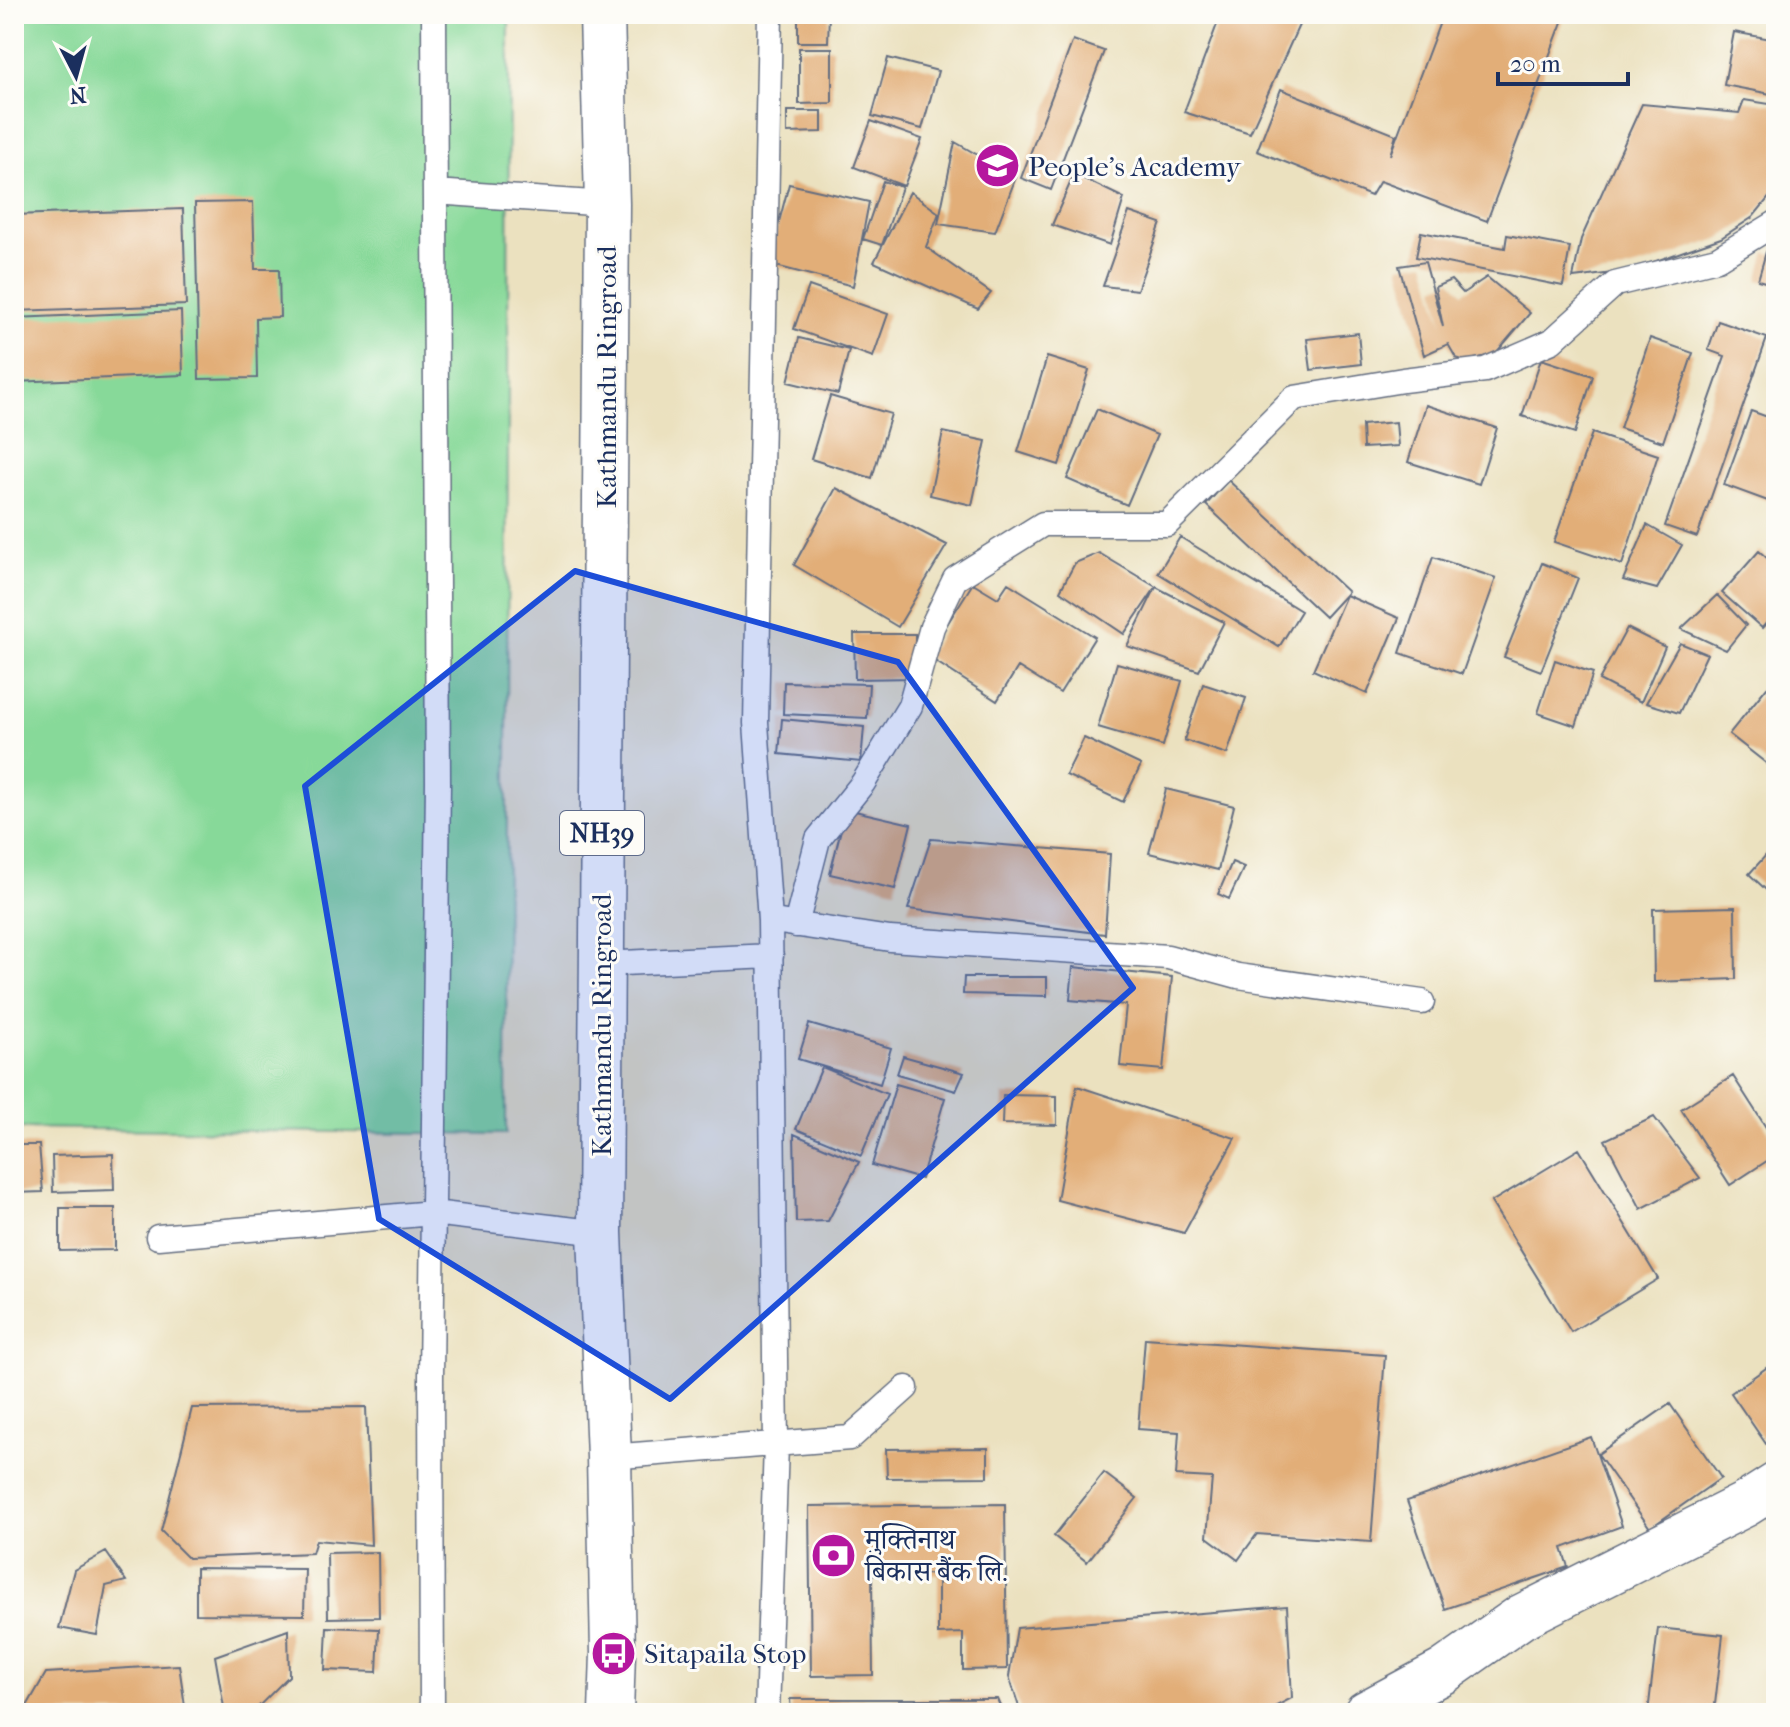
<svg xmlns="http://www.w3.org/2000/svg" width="1790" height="1727" font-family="'IM FELL French Canon','Noto Serif Devanagari',serif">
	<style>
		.green { fill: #87d999; stroke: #51847c; stroke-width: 2 }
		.building { fill: #e2ae78 }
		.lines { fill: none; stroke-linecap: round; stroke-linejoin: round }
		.lane-casing { stroke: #646d80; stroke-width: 27 }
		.street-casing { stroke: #646d80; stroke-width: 47 }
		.highway-casing { stroke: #646d80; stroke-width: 47 }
		.lane { stroke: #fff; stroke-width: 24 }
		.street { stroke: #fff; stroke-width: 44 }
		.highway { stroke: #fff; stroke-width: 44 }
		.marked { fill: #1d4ed8; fill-opacity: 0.2; stroke: #1d4ed8; stroke-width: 6; stroke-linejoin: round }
		.labels { text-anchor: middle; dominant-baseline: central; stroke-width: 6; stroke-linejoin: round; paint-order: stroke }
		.shield { fill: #fdfcf7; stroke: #5f6c8c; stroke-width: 2 }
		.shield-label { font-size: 26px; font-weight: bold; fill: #1b2f5e }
		.poi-label { font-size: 28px; fill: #1b2f5e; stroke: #fdfcf7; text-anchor: start }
		.street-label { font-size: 28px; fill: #1b2f5e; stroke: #fdfcf7 }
	</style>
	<rect width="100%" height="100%" fill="#fdfcf7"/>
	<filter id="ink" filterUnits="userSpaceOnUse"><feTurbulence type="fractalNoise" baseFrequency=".0125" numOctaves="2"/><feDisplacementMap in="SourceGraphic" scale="16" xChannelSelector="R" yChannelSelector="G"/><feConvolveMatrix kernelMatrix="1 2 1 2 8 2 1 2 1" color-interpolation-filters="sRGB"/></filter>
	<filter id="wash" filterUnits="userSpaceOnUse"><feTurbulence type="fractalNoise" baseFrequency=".006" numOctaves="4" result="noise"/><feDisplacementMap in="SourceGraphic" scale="32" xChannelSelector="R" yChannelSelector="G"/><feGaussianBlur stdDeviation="1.8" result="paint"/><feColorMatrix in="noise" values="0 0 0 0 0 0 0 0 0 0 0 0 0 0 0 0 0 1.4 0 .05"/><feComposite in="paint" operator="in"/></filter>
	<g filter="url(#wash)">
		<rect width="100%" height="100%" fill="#ebe1bf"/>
		<path class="green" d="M 14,14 L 509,14 L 506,1134 L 14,1128 Z"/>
		<g id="blocks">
			<path class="building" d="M 798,14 L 829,14 L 828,42 L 798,42 Z
				M 1221,14 L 1304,14 L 1250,133 L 1184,112 Z
				M 1443,14 L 1565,14 L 1487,221 L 1380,181 L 1371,196 L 1257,151 L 1281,89 L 1396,135 L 1390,155 Z
				M 1734,32 L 1776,40 L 1776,95 L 1724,85 Z
				M 1073,40 L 1104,51 L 1051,190 L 1021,178 Z
				M 799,48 L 832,48 L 832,103 L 799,104 Z
				M 888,58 L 938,71 L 922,129 L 872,116 Z
				M 1744,100 L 1776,105 L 1776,189 L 1753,217 L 1721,238 L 1653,262 L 1613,273 L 1573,278 L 1581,239 L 1642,104 L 1739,113 Z
				M 787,111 L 822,111 L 822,132 L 787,133 Z
				M 871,121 L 922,139 L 904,186 L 854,167 Z
				M 955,142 L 1016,177 L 995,232 L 938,224 Z
				M 1074,174 L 1124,198 L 1110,245 L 1052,225 Z
				M 883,181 L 902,187 L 882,245 L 863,239 Z
				M 789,184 L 869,202 L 853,286 L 768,264 Z
				M 910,192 L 939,213 L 926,247 L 991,293 L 978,309 L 874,262 Z
				M 253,202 L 255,269 L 279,269 L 280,317 L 256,318 L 257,378 L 199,379 L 195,203 Z
				M 183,209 L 186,305 L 14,311 L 14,215 Z
				M 1129,212 L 1161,223 L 1137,290 L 1103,286 Z
				M 1421,232 L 1505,248 L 1507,235 L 1570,247 L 1563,286 L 1416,257 Z
				M 1766,252 L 1776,255 L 1776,270 L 1772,284 L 1758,280 Z
				M 1425,262 L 1443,327 L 1435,287 L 1451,280 L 1463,293 L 1487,277 L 1530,313 L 1495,354 L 1466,361 L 1456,358 L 1448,344 L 1424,355 L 1399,266 Z
				M 809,286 L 888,314 L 873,357 L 794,329 Z
				M 181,311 L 183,375 L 14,382 L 14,318 Z
				M 1718,321 L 1767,338 L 1697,537 L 1665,526 L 1725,356 L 1708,350 Z
				M 1358,333 L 1361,364 L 1311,370 L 1307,339 Z
				M 799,338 L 849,350 L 838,394 L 788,382 Z
				M 1650,338 L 1693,353 L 1663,442 L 1620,428 Z
				M 1047,357 L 1089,370 L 1059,465 L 1018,452 Z
				M 1541,359 L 1593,376 L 1575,433 L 1522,416 Z
				M 830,396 L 891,414 L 872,478 L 811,459 Z
				M 1426,405 L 1497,428 L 1479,484 L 1408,462 Z
				M 1097,409 L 1157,435 L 1127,505 L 1067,479 Z
				M 1751,411 L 1776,420 L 1776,504 L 1724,485 Z
				M 1396,422 L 1398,446 L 1363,448 L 1362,425 Z
				M 943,432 L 986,441 L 972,505 L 930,495 Z
				M 1592,433 L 1658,455 L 1622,565 L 1554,542 Z
				M 1228,480 L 1348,592 L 1325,617 L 1206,505 Z
				M 836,488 L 947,545 L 898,627 L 794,565 Z
				M 1647,525 L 1682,545 L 1657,589 L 1623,580 Z
				M 1180,537 L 1301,611 L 1279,647 L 1158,573 Z
				M 1759,551 L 1776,566 L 1776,612 L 1762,628 L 1722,593 Z
				M 1099,553 L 1156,587 L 1124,634 L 1060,591 L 1075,563 Z
				M 1433,557 L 1496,578 L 1462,674 L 1400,653 Z
				M 1542,563 L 1578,578 L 1541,671 L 1504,657 Z
				M 973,583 L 998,598 L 1008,583 L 1095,637 L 1060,693 L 1018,667 L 997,701 L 927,656 Z
				M 1156,587 L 1224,622 L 1199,671 L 1127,646 Z
				M 1346,595 L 1399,618 L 1367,694 L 1313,670 Z
				M 1717,595 L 1746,625 L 1726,650 L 1681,629 Z
				M 1627,628 L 1665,647 L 1641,702 L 1599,680 Z
				M 854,634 L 915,634 L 915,678 L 855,679 Z
				M 1680,643 L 1707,654 L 1679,713 L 1646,703 Z
				M 1555,660 L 1593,673 L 1576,726 L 1538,713 Z
				M 1117,663 L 1182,681 L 1163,746 L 1098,727 Z
				M 784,682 L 869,684 L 867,718 L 783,714 Z
				M 1203,684 L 1246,698 L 1227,754 L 1184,740 Z
				M 1767,687 L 1776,694 L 1776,771 L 1729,734 Z
				M 782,719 L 864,727 L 861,762 L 779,754 Z
				M 1084,738 L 1141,765 L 1123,802 L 1066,775 Z
				M 1166,789 L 1234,806 L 1218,870 L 1149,853 Z
				M 846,809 L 911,824 L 895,889 L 830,874 Z
				M 931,839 L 1110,854 L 1105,934 L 908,909 Z
				M 1776,844 L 1776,899 L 1749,874 Z
				M 1232,862 L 1244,867 L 1229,899 L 1218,894 Z
				M 1735,907 L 1736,979 L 1654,982 L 1653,909 Z
				M 1073,967 L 1172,977 L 1163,1070 L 1120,1066 L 1126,1005 L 1070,1000 Z
				M 964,977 L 1047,977 L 1047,996 L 963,994 Z
				M 809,1024 L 891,1048 L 880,1084 L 798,1059 Z
				M 903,1056 L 964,1073 L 956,1091 L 897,1074 Z
				M 822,1067 L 887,1094 L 861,1156 L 796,1129 Z
				M 1733,1076 L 1776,1143 L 1776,1155 L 1730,1185 L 1681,1109 Z
				M 896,1084 L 945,1098 L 921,1179 L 872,1165 Z
				M 1077,1086 L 1235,1138 L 1184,1233 L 1057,1200 Z
				M 1003,1095 L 1057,1096 L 1057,1125 L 1002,1124 Z
				M 1654,1117 L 1700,1178 L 1641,1209 L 1605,1140 Z
				M 794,1134 L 859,1162 L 828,1221 L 796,1222 Z
				M 14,1145 L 39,1145 L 43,1192 L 14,1193 Z
				M 1579,1149 L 1658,1279 L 1571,1332 L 1491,1202 Z
				M 113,1154 L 114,1190 L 53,1192 L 52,1156 Z
				M 60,1208 L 115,1208 L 115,1250 L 60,1251 Z
				M 1145,1338 L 1385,1355 L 1371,1542 L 1257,1534 L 1238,1560 L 1207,1537 L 1212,1478 L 1176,1476 L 1179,1432 L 1138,1429 Z
				M 1776,1361 L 1776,1438 L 1766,1444 L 1731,1393 Z
				M 1670,1404 L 1721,1478 L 1650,1528 L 1598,1454 Z
				M 366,1407 L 371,1545 L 316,1540 L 312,1553 L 188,1558 L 161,1531 L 192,1408 Z
				M 1591,1437 L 1622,1526 L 1562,1548 L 1568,1567 L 1445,1609 L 1407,1501 Z
				M 988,1448 L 988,1477 L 887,1478 L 886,1449 Z
				M 1104,1473 L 1137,1498 L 1087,1562 L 1054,1536 Z
				M 1005,1504 L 1007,1669 L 963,1670 L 963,1633 L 938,1634 L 938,1574 L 872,1575 L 873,1675 L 811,1676 L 809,1506 Z
				M 106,1552 L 126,1581 L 106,1586 L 97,1635 L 59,1628 L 74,1570 Z
				M 378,1552 L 379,1617 L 328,1618 L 327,1553 Z
				M 196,1568 L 305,1569 L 304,1615 L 196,1614 Z
				M 1287,1606 L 1292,1698 L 1263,1713 L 1021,1713 L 1009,1676 L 1017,1628 Z
				M 327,1627 L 379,1629 L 377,1672 L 325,1670 Z
				M 1658,1628 L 1723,1635 L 1714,1713 L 1648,1713 Z
				M 288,1630 L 289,1676 L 258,1707 L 241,1713 L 225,1713 L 215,1656 Z
				M 179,1665 L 186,1713 L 23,1713 L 46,1673 Z
				M 790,1699 L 997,1699 L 1003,1713 L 791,1713 Z
				M 1493,1708 L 1493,1713 L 1437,1713 L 1437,1710 Z"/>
		</g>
	</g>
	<g filter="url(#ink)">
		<use href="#blocks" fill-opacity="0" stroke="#646d80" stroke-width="2"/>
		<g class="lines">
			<defs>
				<path id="lane" d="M 435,192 L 607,204
					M 780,922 L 890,939 L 1168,957 L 1238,976 L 1422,1002
					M 796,925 L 818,839 L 863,783 L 910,706 L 932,627 L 955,579 L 1043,524 L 1167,524 L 1294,398 L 1403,380 L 1485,370 L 1552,341 L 1615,284 L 1717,259 L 1776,223
					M 601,964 L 771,956
					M 158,1237 L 433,1213 L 600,1233
					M 609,1457 L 850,1438 L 906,1388
					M 432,1713 L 431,1377 L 438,782 L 434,14
					M 767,1713 L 776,1445 L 770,921 L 756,723 L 770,14"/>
				<path id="street" d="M 1366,1713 L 1444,1671 L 1521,1617 L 1746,1504 L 1776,1485"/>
				<path id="highway" d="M 602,14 L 607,204 L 600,1233 L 609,1457 L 613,1653 L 611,1713"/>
			</defs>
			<use href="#lane" class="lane-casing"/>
			<use href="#street" class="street-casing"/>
			<use href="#highway" class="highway-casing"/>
			<use href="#lane" class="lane"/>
			<use href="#street" class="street"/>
			<use href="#highway" class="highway"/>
		</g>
	</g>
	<path class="marked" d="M 575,571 L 898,662 L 1133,988 L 670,1399 L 379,1219 L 305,786 Z"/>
	<defs>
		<symbol id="school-disc" viewBox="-11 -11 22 22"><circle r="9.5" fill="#b5179e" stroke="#fdfcf7"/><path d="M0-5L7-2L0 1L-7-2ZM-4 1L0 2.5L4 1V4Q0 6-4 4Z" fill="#fff"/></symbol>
		<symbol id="bank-disc" viewBox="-11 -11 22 22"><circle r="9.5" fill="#b5179e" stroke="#fdfcf7"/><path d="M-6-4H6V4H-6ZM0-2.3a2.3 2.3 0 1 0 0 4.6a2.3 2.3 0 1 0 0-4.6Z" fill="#fff"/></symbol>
		<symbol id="bus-disc" viewBox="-11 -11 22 22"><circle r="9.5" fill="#b5179e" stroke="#fdfcf7"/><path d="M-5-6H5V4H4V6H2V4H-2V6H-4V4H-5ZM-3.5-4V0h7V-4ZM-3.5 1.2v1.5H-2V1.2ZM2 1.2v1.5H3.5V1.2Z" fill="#fff"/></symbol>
	</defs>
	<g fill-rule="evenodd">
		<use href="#school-disc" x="972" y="140" width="51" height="51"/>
		<use href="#bank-disc" x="808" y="1530" width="51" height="51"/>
		<use href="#bus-disc" x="588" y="1628" width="51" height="51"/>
	</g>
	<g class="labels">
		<rect class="shield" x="560" y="811" width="84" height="44" rx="6"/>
		<g class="shield-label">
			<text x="602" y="833">NH39</text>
		</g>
		<g class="poi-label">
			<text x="1028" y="166">People's Academy</text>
			<text x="865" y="1539">मुक्तिनाथ<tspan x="865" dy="32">बिकास बैंक लि.</tspan></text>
			<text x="644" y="1653">Sitapaila Stop</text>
		</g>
		<g class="street-label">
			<text transform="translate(606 377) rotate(-90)">Kathmandu Ringroad</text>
			<text transform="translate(601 1025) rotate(-90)">Kathmandu Ringroad</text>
		</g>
	</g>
	<rect width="1790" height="1727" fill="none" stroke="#fdfcf7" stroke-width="48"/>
	<g transform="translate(76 76) rotate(174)" stroke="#fdfcf7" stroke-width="6" paint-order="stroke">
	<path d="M0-6L14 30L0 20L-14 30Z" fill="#1b2f5e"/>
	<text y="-12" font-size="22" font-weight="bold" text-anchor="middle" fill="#1b2f5e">N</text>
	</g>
	<path d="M1498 72v12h130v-12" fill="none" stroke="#1b2f5e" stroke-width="4"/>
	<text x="1510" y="72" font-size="24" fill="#1b2f5e" stroke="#fdfcf7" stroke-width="6" paint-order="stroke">20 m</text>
</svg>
